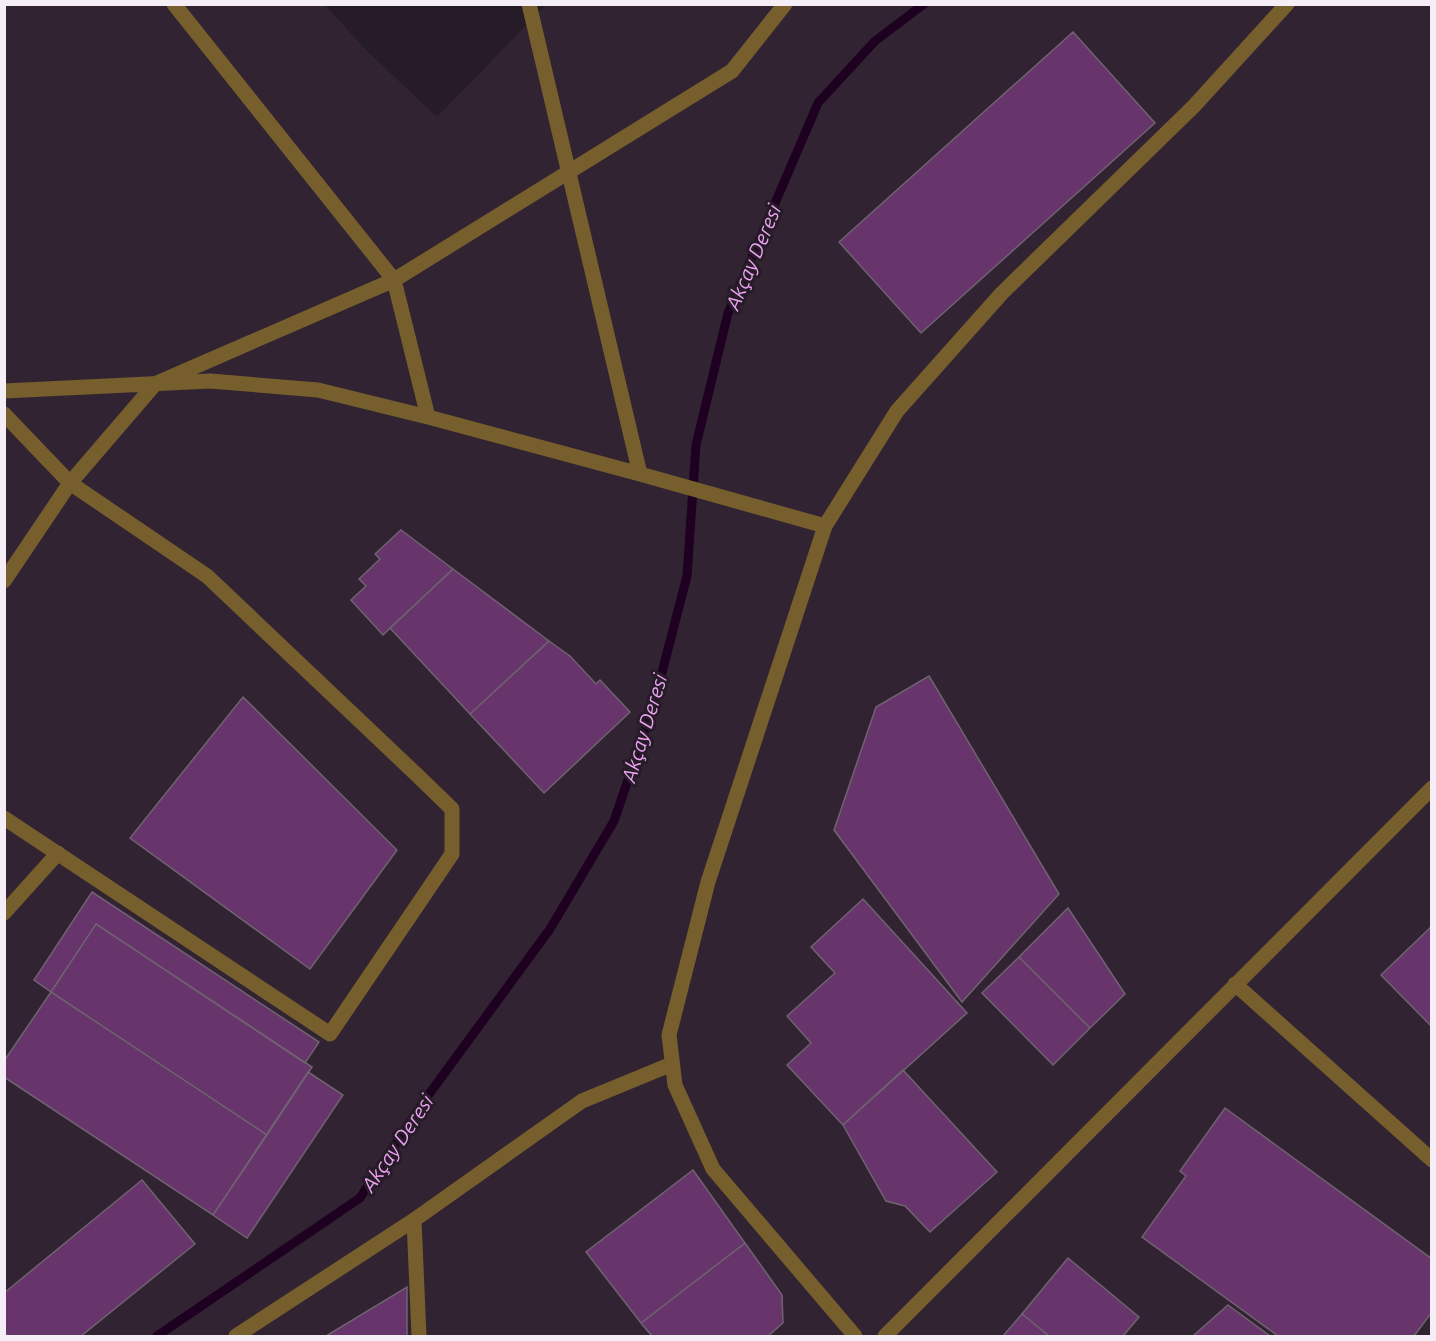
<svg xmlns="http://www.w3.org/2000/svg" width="1436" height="1341" font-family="Ubuntu,sans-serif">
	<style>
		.built { fill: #322333 }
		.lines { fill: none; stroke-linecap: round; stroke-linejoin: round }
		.stream { stroke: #1e0021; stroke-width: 9 }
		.building { fill: #67346b; stroke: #6f6370; stroke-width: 1.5 }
		.minor { stroke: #765f2c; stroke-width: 15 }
		.labels { text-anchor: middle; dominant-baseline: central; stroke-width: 6; stroke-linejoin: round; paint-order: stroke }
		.water-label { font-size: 20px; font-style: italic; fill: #eda2f3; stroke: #261c27 }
	</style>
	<rect width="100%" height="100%" fill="#261c27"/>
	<path class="built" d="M 5,5 L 325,5 L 367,51 L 437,117 L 546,5 L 1431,5 L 1431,1336 L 5,1336 Z"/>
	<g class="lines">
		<path class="stream" d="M 157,1336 L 360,1198 L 424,1101 L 550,929 L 614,821 L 654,703 L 687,576 L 696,445 L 728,313 L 818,103 L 875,41 L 924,4"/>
	</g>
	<path class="building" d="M 1073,32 L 1155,123 L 921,333 L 839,242 Z
		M 401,530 L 453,569 L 383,635 L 351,600 L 366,586 L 359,579 L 380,559 L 375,554 Z
		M 453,569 L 549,641 L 470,714 L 390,628 Z
		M 549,641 L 570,656 L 596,684 L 600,680 L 630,712 L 544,793 L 470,714 Z
		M 929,676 L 1059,894 L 962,1002 L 834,830 L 876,707 Z
		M 243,697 L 397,850 L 310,969 L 130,838 Z
		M 92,892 L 319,1042 L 305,1063 L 96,924 L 51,992 L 34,980 Z
		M 863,899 L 967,1013 L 843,1125 L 787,1065 L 811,1043 L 787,1016 L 835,973 L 811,947 Z
		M 1068,908 L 1125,994 L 1090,1028 L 1019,957 Z
		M 96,924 L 312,1067 L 267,1135 L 51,992 Z
		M 1432,926 L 1432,1027 L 1381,975 Z
		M 1019,957 L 1090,1028 L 1053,1065 L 982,993 Z
		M 51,992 L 267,1135 L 213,1215 L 4,1077 L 4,1061 Z
		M 903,1070 L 997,1172 L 930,1232 L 905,1206 L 886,1201 L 843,1125 Z
		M 308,1072 L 343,1095 L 247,1238 L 213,1215 Z
		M 1225,1108 L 1432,1259 L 1432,1312 L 1414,1336 L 1278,1336 L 1142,1237 L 1186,1176 L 1180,1171 Z
		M 693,1170 L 745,1243 L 641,1323 L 586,1252 Z
		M 142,1180 L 195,1244 L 81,1336 L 8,1336 L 4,1333 L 4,1293 Z
		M 745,1243 L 782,1295 L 783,1323 L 768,1336 L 652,1336 L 641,1323 Z
		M 1068,1258 L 1139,1317 L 1123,1336 L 1049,1336 L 1022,1314 Z
		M 407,1287 L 407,1336 L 326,1336 Z
		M 1228,1305 L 1270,1336 L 1193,1336 Z
		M 1022,1314 L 1049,1336 L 1003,1336 Z"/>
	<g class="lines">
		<path class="minor" d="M 174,4 L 394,280 L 428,417
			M 529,4 L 640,474
			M 4,391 L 210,381 L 318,390 L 428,417 L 640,474 L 825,526
			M 4,414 L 70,483 L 207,576 L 418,776 L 452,809 L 452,854 L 330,1034 L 4,818
			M 4,581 L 70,483 L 155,384 L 394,280 L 732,71 L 785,4
			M 4,913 L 58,853
			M 1235,984 L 1432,1160
			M 414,1220 L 419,1336
			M 236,1336 L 414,1220 L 582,1101 L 672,1064
			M 855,1336 L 713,1169 L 675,1085 L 669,1035 L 708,882 L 825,526 L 897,411 L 1002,293 L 1194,106 L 1287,4
			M 885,1336 L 1432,788"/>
	</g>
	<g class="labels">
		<g class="water-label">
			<text transform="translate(753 257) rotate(-67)">Akçay Deresi</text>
			<text transform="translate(644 728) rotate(-73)">Akçay Deresi</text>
			<text transform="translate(397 1143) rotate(-56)">Akçay Deresi</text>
		</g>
	</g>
	<rect width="1436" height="1341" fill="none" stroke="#f5eef6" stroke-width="12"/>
</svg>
